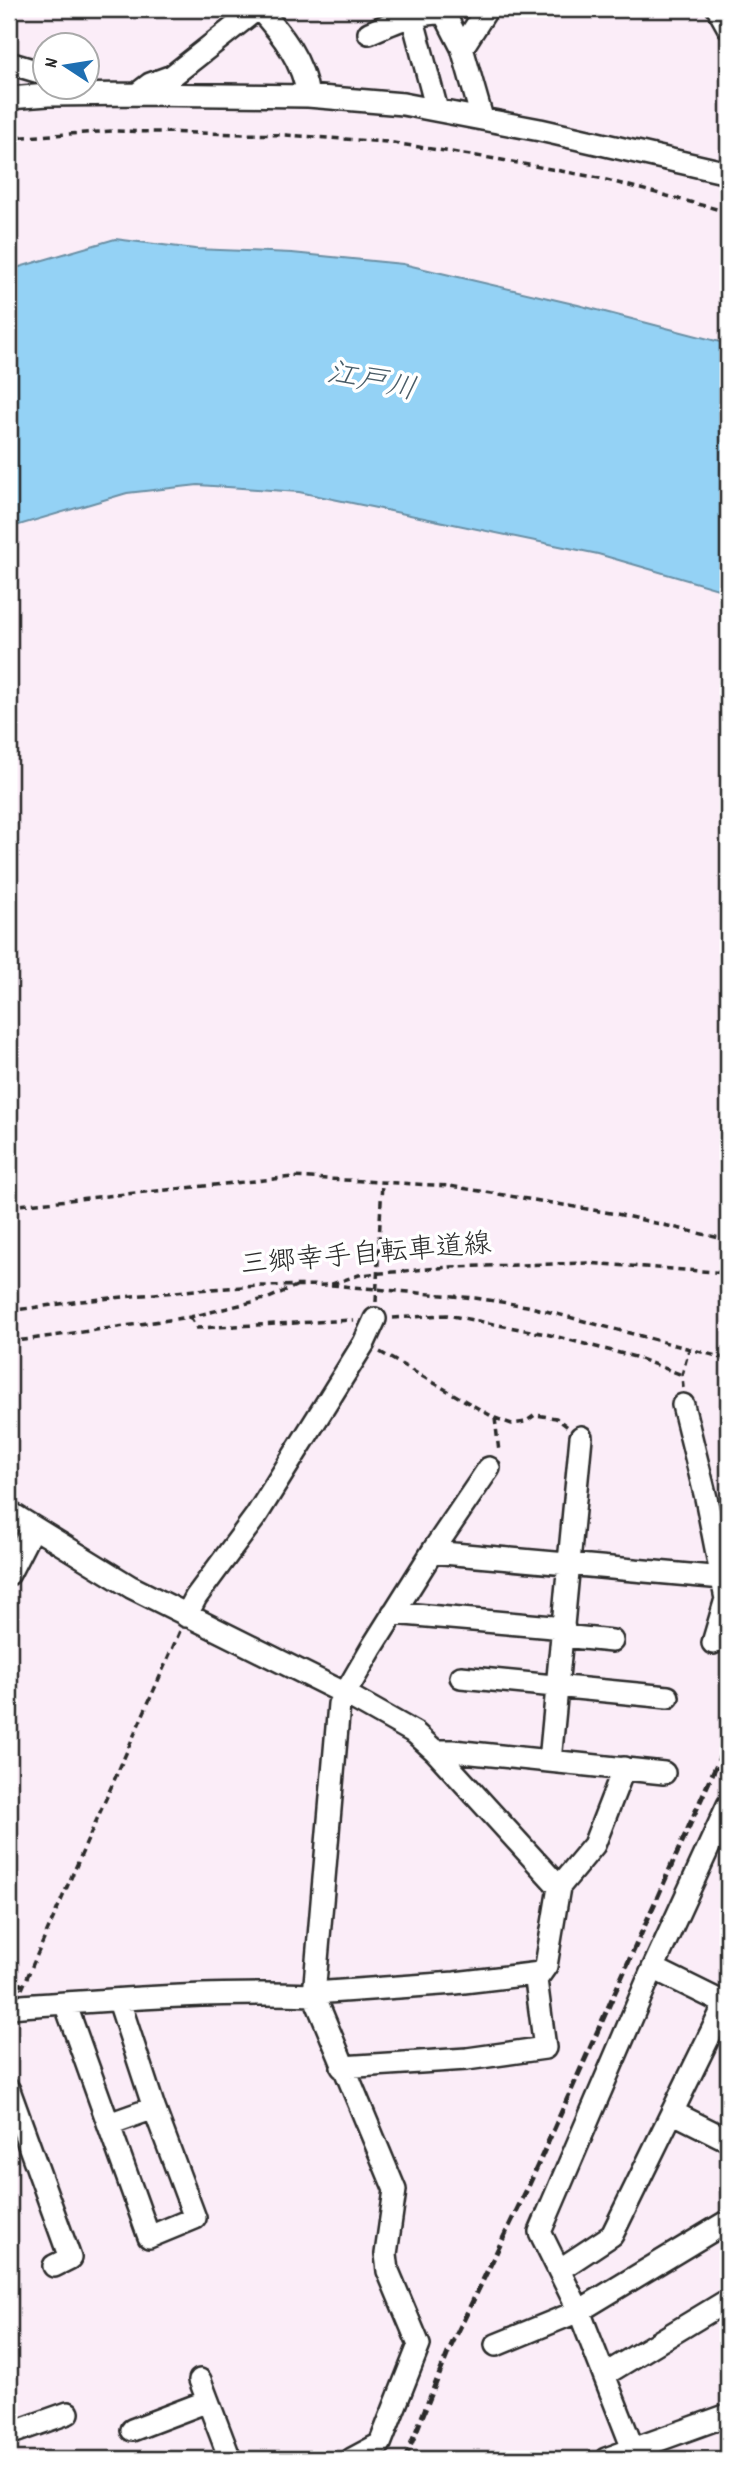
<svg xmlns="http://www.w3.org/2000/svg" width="737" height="2468" font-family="Dekko,'Klee One',sans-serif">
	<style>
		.water { fill: #94d2f5; stroke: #6a8fa4; stroke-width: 2 }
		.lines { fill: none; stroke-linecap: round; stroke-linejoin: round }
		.minor-casing { stroke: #2b2b2b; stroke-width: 26 }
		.path { stroke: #2b2b2b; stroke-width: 3.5; stroke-dasharray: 7 5; stroke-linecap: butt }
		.minor { stroke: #fff; stroke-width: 21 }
		.rail { stroke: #2b2b2b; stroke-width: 5; stroke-dasharray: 10 5; stroke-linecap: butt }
		.labels { text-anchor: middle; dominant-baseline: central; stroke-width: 7; stroke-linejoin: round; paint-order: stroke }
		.street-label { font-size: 28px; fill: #2b2b2b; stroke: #fff }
		.water-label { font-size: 30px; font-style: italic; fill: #4a5d68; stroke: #fff }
	</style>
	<rect width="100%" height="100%" fill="#fbedf8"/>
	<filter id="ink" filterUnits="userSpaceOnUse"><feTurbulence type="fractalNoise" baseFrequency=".0143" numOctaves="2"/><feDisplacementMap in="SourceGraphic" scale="14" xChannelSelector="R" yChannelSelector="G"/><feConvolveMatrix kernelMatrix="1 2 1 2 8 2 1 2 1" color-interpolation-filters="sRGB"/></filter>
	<g filter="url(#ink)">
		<path class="water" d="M 115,239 L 195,249 L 292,253 L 403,264 L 578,305 L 728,344 L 728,592 L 598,554 L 299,492 L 198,485 L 127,493 L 9,528 L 9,270 Z"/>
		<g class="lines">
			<defs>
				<path id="minor" d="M 259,9 C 282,34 303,61 308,96
					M 718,9 L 728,27
					M 412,16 L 437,110
					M 369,33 C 396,21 414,13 444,13 L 462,48 L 482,118
					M 462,48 L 487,9
					M 9,63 L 46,74
					M 137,94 L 150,84 L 172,76 L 257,9
					M 9,98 L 48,95 L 137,94 L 308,96 L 403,104 L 540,130 L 728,173
					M 683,1405 L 706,1498 L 726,1599 L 713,1643
					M 9,1512 L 131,1587 L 344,1693 L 415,1733 L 435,1751 L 559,1887
					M 432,1552 L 723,1578
					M 9,1574 L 33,1527
					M 393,1613 L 564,1628
					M 186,1616 L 196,1597 L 256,1516 L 364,1343 L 375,1319
					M 563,1636 L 612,1641
					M 461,1677 L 668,1697
					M 435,1751 L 453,1751 L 664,1773
					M 550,1761 L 581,1437
					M 653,1968 L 726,2004
					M 314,1993 L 455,1983 L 540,1973
					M 65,2003 L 149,2237 L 195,2218 L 154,2108 L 119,2001
					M 9,2007 C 110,2000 213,1991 314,1995
					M 342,2067 L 467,2059 L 545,2048 L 536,1980 L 546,1966 L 559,1887 L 594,1845 L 624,1768
					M 9,2090 L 70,2258 L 54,2266
					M 672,2112 L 728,2140
					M 109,2124 L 154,2108
					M 559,2270 L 612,2235 L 728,1998
					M 496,2345 L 579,2311 L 728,2221
					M 604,2375 L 728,2300
					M 200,2380 L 230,2459
					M 132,2430 L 208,2401
					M 9,2434 L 68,2413
					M 633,2449 L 579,2311 L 540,2232 L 650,1975 L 728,1805
					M 352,2459 L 380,2444 L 419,2345 L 388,2271 L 386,2254 L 395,2190 L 314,1995 L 339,1704 L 371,1649 L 434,1549 L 489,1468
					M 606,2459 L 728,2415"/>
			</defs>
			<use href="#minor" class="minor-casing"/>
			<path class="path" d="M 9,138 L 113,131 L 286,135 L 387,142 L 496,159 L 599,178 L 728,212
				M 9,1206 L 293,1177 L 450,1186 L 617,1214 L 728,1240
				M 331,1285 L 475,1298 L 527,1306 L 728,1359
				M 376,1302 L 382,1182
				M 9,1311 L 81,1301 L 196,1290 L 259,1286 L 329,1285 L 359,1275 L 450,1267 L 587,1263 L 728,1273
				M 190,1317 L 197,1328 L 354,1320
				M 393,1318 L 447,1315 L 546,1334 L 635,1357 L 682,1375
				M 9,1342 L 190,1317 L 269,1298 L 296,1286
				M 380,1352 L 495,1418 L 512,1424 L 525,1422 L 535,1415 L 556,1418 L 568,1427
				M 683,1388 L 682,1375 L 689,1349
				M 495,1418 L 499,1452
				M 9,1977 L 24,1986
				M 22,1989 L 180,1631"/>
			<use href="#minor" class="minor"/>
			<path class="rail" d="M 405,2459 L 450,2348 L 528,2187 L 728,1739"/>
		</g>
	</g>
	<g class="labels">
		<g class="street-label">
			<text transform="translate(366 1257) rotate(-5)">三郷幸手自転車道線</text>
		</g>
		<g class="water-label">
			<text transform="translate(371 384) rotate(12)">江戸川</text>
		</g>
	</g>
	<rect width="737" height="2468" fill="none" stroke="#fff" stroke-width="35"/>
	<rect x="18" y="18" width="702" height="2433" fill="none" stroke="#2b2b2b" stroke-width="2.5" filter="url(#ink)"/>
	<g transform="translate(66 66) rotate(282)"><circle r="33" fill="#ffffff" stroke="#aaaaaa" stroke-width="2"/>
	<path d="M0-5L12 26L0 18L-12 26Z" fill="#1f6fb2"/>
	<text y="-10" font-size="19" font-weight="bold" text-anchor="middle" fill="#2b2b2b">N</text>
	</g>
</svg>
